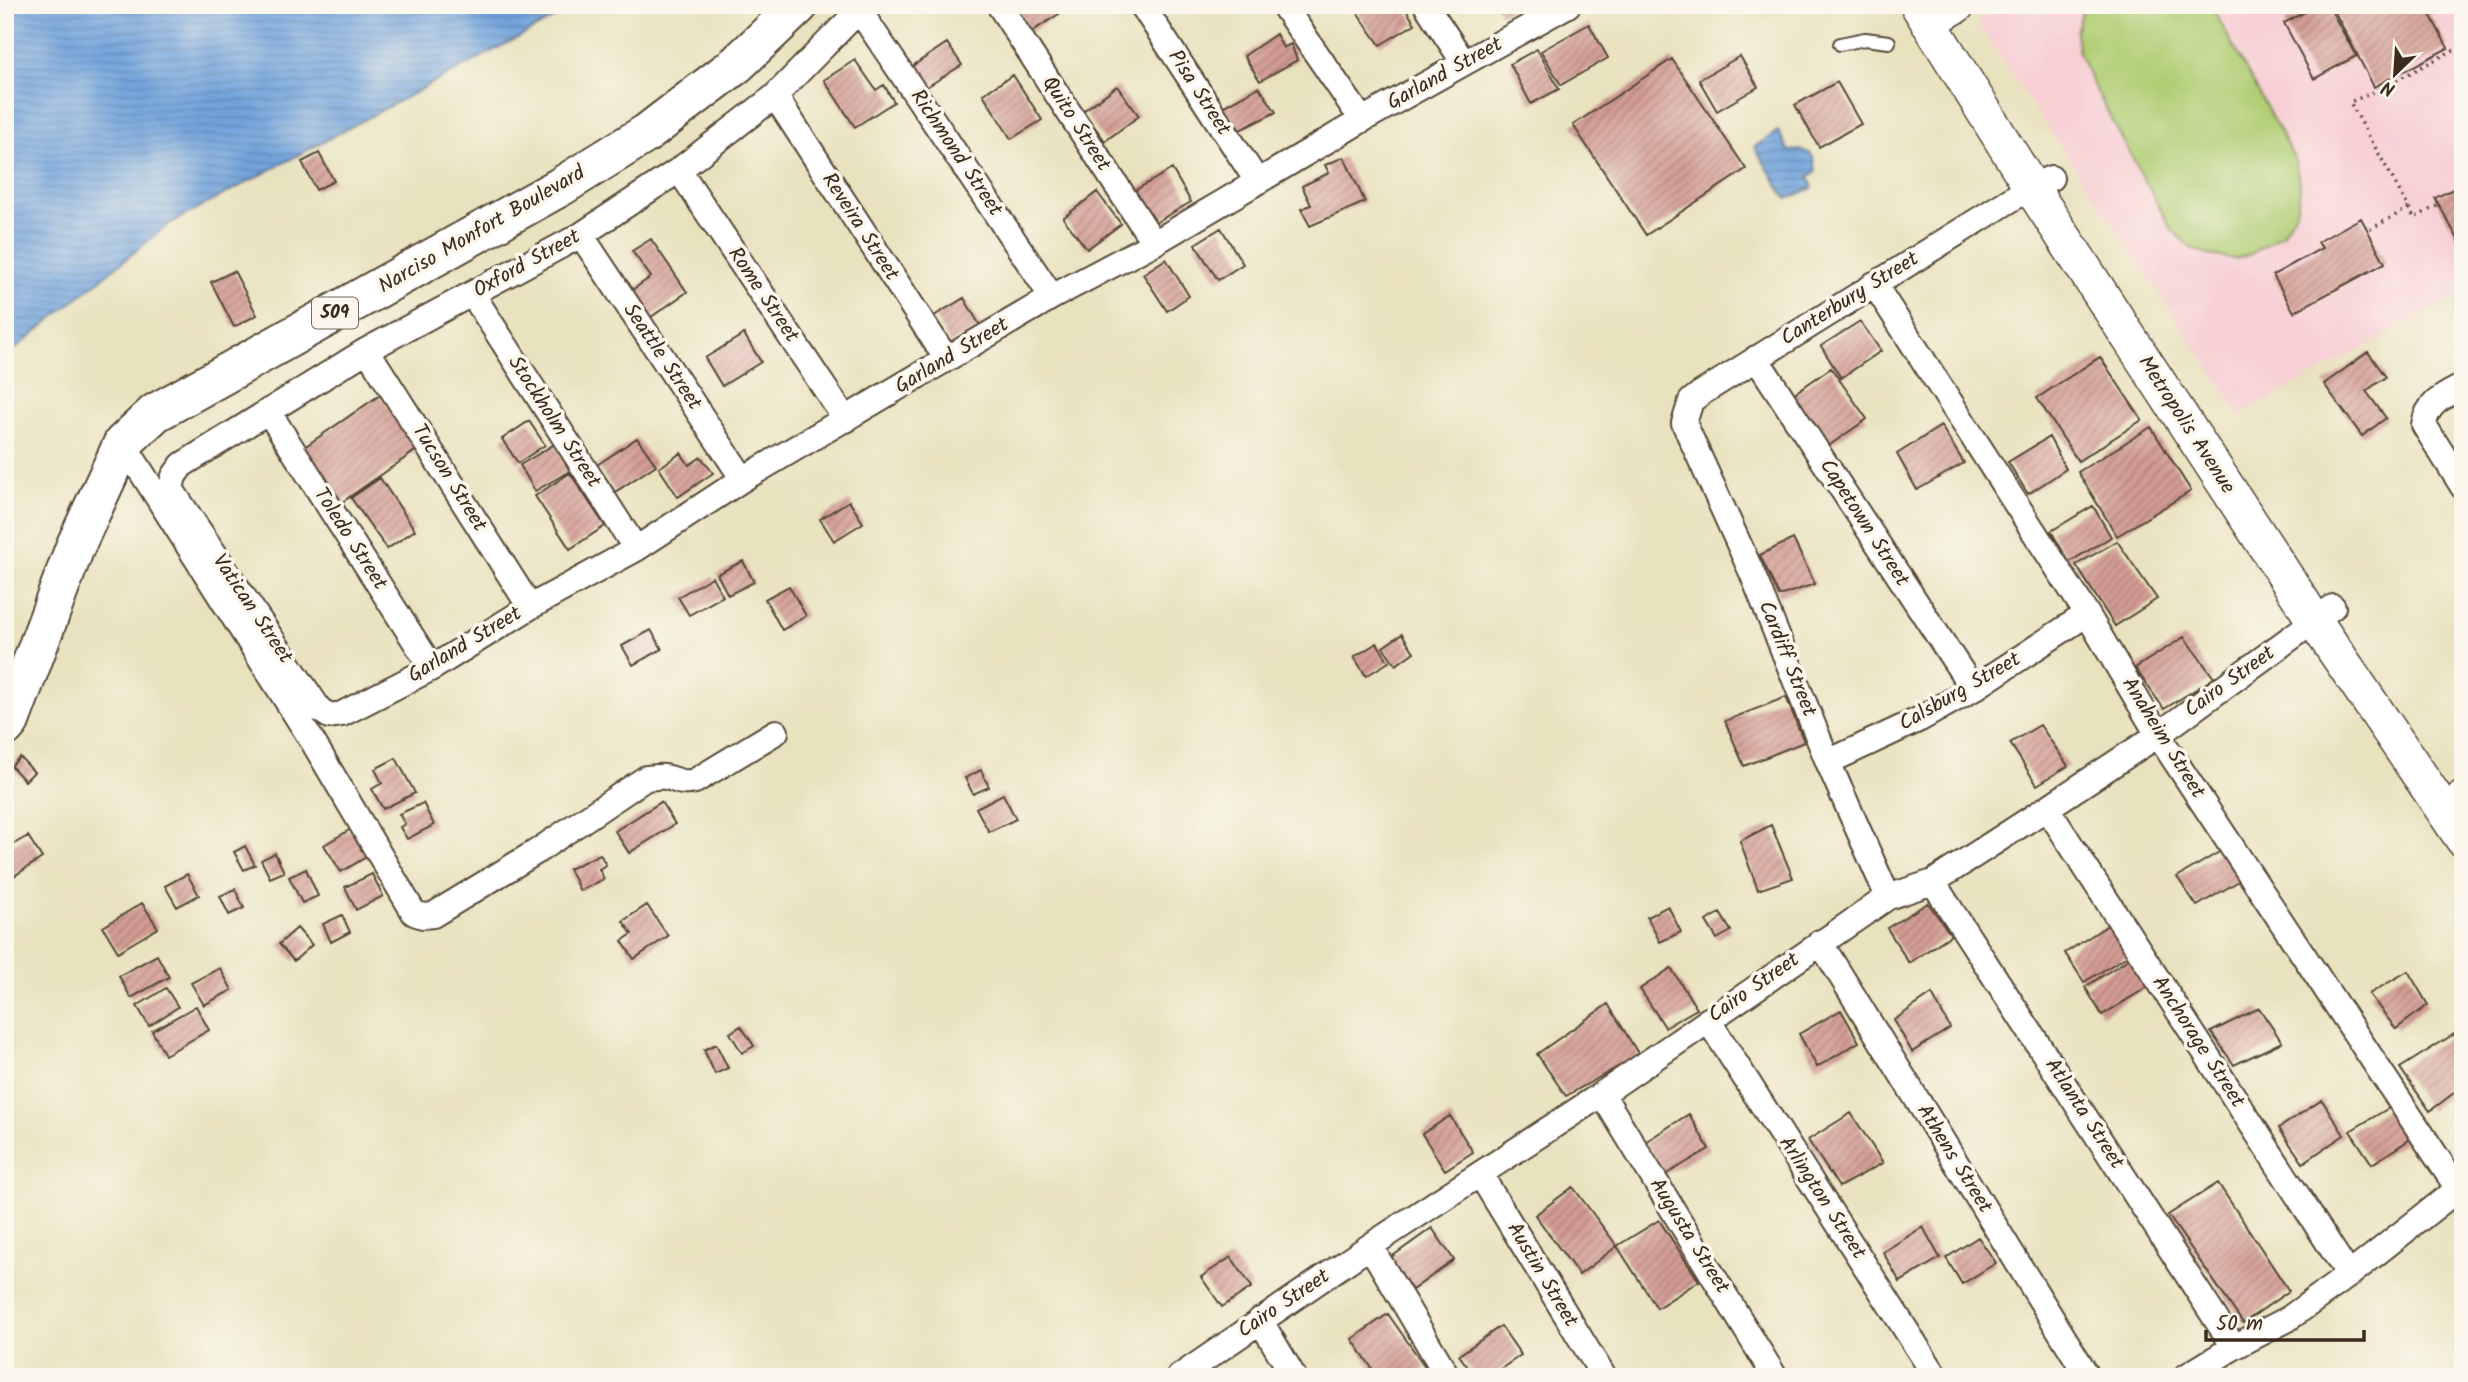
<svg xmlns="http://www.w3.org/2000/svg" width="2468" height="1382" font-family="Kalam,sans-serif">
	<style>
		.built { fill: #f7cfd5 }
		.green { fill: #b0ce75; stroke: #767c4a; stroke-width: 2 }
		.water { fill: url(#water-rules); stroke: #56677e; stroke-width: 2 }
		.building { fill: url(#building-hatch) }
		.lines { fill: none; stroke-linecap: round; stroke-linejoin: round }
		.lane-casing { stroke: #554636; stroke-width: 16 }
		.street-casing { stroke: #554636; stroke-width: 28 }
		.secondary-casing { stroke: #554636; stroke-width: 38 }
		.primary-casing { stroke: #554636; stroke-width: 42 }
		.path { stroke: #554636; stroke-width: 3.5; stroke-dasharray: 2 5; stroke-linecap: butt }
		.lane { stroke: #fff; stroke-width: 12 }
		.street { stroke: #fff; stroke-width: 24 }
		.secondary { stroke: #fff; stroke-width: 35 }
		.primary { stroke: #fff; stroke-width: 38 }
		.labels { text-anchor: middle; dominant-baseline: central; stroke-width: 7; stroke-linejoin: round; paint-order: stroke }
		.shield { fill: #fbf7ec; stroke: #75685c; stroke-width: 2 }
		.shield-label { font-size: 19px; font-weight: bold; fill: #3b2a1e }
		.street-label { font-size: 21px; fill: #3b2a1e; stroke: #fbf7ec }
	</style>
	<defs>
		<pattern id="water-rules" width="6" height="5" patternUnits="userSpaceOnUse" patternTransform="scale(1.75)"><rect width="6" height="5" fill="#72a4dd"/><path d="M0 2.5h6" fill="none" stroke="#5f86b3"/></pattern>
		<pattern id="building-hatch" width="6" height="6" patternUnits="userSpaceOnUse" patternTransform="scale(1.75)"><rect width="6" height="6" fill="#d39c94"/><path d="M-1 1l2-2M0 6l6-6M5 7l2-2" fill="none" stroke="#ac7f78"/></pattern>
	</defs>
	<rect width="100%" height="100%" fill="#fbf7ec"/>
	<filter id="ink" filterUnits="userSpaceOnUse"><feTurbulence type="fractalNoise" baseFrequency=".0143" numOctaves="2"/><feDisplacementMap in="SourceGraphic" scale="14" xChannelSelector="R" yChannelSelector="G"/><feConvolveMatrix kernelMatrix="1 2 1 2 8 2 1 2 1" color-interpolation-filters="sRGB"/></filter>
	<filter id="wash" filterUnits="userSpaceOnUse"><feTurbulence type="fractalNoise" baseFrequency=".00686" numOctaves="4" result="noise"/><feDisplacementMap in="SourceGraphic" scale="28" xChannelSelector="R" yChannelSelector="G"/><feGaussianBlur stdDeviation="1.57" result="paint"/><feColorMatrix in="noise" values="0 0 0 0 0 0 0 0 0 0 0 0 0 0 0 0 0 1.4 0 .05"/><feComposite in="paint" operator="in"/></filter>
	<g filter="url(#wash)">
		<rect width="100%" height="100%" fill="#e9e2bf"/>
		<path class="built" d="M 2003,5 L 2463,5 L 2463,293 L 2241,415 L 1976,21 Z"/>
		<path class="green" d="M 2084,5 L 2211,5 L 2295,160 L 2300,189 L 2296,212 L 2281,235 L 2251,254 L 2235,259 L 2208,255 L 2191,248 L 2171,229 L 2092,83 L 2078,50 L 2076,32 Z"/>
		<path class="water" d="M 5,5 L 579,5 L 169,224 L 5,357 Z
			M 1778,131 L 1789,151 L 1801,150 L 1810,153 L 1814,159 L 1816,171 L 1809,177 L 1813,188 L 1787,199 L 1754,147 Z"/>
		<g id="blocks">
			<path class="building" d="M 1013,5 L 1062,5 L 1065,10 L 1031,32 Z
				M 1352,5 L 1403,5 L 1415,24 L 1380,45 Z
				M 1496,5 L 1519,5 L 1501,14 Z
				M 2318,5 L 2328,5 L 2356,56 L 2314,79 L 2284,23 Z
				M 2331,5 L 2425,5 L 2448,48 L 2374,87 Z
				M 1589,24 L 1608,58 L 1561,85 L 1541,51 Z
				M 1276,34 L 1283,48 L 1291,44 L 1297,60 L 1260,81 L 1244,56 Z
				M 947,43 L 962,65 L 925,88 L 911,67 Z
				M 1537,49 L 1559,89 L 1531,104 L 1510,64 Z
				M 1740,56 L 1758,87 L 1717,111 L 1699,80 Z
				M 1672,59 L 1746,169 L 1646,235 L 1573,125 Z
				M 855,60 L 876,90 L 884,85 L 894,102 L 855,127 L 824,80 Z
				M 1013,75 L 1042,120 L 1011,139 L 983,94 Z
				M 1837,82 L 1861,124 L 1819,147 L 1795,105 Z
				M 1117,86 L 1139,116 L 1105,141 L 1083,111 Z
				M 1259,87 L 1276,112 L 1240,130 L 1222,107 Z
				M 319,153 L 334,181 L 316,190 L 302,162 Z
				M 1344,157 L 1365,202 L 1310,226 L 1301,209 L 1311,205 L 1302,186 L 1329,173 L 1325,165 Z
				M 1172,169 L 1191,202 L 1153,224 L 1134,191 Z
				M 2463,184 L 2463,248 L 2435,198 Z
				M 1097,192 L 1121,224 L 1087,249 L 1063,218 Z
				M 2361,218 L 2385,263 L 2294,312 L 2273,275 L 2322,248 L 2318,242 Z
				M 1221,228 L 1243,264 L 1218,280 L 1195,244 Z
				M 651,239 L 687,292 L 651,317 L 632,290 L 651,277 L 632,251 Z
				M 1166,259 L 1189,296 L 1167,311 L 1143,274 Z
				M 234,271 L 257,315 L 234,327 L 211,282 Z
				M 964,298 L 981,327 L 950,344 L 934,316 Z
				M 1860,321 L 1881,351 L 1841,378 L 1821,346 Z
				M 744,334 L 761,362 L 722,386 L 705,358 Z
				M 2368,352 L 2386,377 L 2366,391 L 2386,418 L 2362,436 L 2324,384 Z
				M 2100,357 L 2142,420 L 2078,461 L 2037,398 Z
				M 1831,368 L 1867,419 L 1827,447 L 1792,395 Z
				M 380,395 L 418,449 L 338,505 L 300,450 Z
				M 529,421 L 545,445 L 518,463 L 502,439 Z
				M 1941,426 L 1964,463 L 1917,490 L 1897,454 Z
				M 2151,427 L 2191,491 L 2117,536 L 2078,472 Z
				M 2049,437 L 2066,469 L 2028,494 L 2008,462 Z
				M 637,438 L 656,465 L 615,492 L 597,465 Z
				M 555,444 L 570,471 L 535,491 L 520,465 Z
				M 681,453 L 689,465 L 701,457 L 713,473 L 678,497 L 659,468 Z
				M 570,473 L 605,526 L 570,549 L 535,496 Z
				M 380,478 L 415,530 L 387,549 L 351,498 Z
				M 849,501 L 863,523 L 834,541 L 820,519 Z
				M 2093,506 L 2111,537 L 2069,562 L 2051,531 Z
				M 1793,539 L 1815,584 L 1779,596 L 1760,555 Z
				M 2117,541 L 2157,599 L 2115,626 L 2076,565 Z
				M 743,561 L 754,582 L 728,595 L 717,574 Z
				M 712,577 L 723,596 L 689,615 L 678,597 Z
				M 789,586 L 806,616 L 782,630 L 765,599 Z
				M 651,630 L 662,649 L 633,665 L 622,646 Z
				M 1402,634 L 1414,652 L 1396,665 L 1383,647 Z
				M 2184,637 L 2214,678 L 2164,709 L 2135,668 Z
				M 1377,643 L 1389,662 L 1366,676 L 1354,657 Z
				M 1786,697 L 1804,742 L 1744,766 L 1725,721 Z
				M 2040,725 L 2068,766 L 2037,785 L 2010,743 Z
				M 20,757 L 34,772 L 25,781 L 11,766 Z
				M 396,758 L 415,793 L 383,809 L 372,789 L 382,783 L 375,769 Z
				M 981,770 L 989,787 L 973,794 L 965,778 Z
				M 1003,794 L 1016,819 L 989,832 L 976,808 Z
				M 661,802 L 675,824 L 629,853 L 615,831 Z
				M 423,803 L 434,825 L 407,839 L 400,827 L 405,824 L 399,814 Z
				M 1771,825 L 1793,878 L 1758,890 L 1740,841 Z
				M 351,829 L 368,856 L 341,872 L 324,845 Z
				M 28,836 L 42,858 L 14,876 L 5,862 L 5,849 Z
				M 245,846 L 255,865 L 244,870 L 234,852 Z
				M 2226,848 L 2244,878 L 2197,906 L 2177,877 Z
				M 275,853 L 284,872 L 270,878 L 261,860 Z
				M 600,854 L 606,865 L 599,869 L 604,879 L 580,891 L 569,869 Z
				M 306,869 L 318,896 L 302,903 L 289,877 Z
				M 187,874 L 199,895 L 177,907 L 165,886 Z
				M 372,874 L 383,896 L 356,910 L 345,887 Z
				M 235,889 L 244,908 L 229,915 L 220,896 Z
				M 142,903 L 158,928 L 118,952 L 103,927 Z
				M 1928,903 L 1951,935 L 1909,963 L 1887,928 Z
				M 647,905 L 668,936 L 634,959 L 622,941 L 632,934 L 623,921 Z
				M 1668,906 L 1681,932 L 1660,942 L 1647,917 Z
				M 1720,913 L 1731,931 L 1717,939 L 1706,921 Z
				M 342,915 L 350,932 L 331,942 L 323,924 Z
				M 2108,925 L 2129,955 L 2084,982 L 2065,953 Z
				M 297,928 L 312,945 L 294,961 L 279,944 Z
				M 157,955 L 169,977 L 131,998 L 119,976 Z
				M 2130,958 L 2151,985 L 2102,1015 L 2085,987 Z
				M 220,968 L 232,990 L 204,1005 L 191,983 Z
				M 1671,968 L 1697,1009 L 1665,1027 L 1640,989 Z
				M 2408,971 L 2428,1005 L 2396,1029 L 2369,994 Z
				M 166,988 L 178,1007 L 149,1026 L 137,1006 Z
				M 1932,994 L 1950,1028 L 1912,1052 L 1894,1020 Z
				M 1608,1004 L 1639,1055 L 1566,1096 L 1537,1054 Z
				M 196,1006 L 209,1030 L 165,1055 L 152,1031 Z
				M 2259,1008 L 2282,1042 L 2234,1065 L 2211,1032 Z
				M 1841,1010 L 1859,1042 L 1817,1067 L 1799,1034 Z
				M 741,1026 L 754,1046 L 742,1053 L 730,1033 Z
				M 2454,1034 L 2463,1047 L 2463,1086 L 2430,1111 L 2400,1068 Z
				M 716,1044 L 728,1068 L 715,1074 L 704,1050 Z
				M 2322,1100 L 2344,1135 L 2303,1163 L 2279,1128 Z
				M 2394,1105 L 2415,1136 L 2372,1164 L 2350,1131 Z
				M 1851,1113 L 1883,1163 L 1839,1187 L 1808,1140 Z
				M 1689,1114 L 1709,1149 L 1665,1175 L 1645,1142 Z
				M 1450,1116 L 1473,1152 L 1445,1170 L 1422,1134 Z
				M 2218,1183 L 2289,1291 L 2243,1323 L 2168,1215 Z
				M 1573,1187 L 1617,1246 L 1579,1275 L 1535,1215 Z
				M 1659,1220 L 1699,1281 L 1657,1308 L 1617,1246 Z
				M 1923,1227 L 1940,1258 L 1900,1282 L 1883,1252 Z
				M 1432,1228 L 1454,1260 L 1412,1290 L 1390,1258 Z
				M 1978,1237 L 1996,1263 L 1962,1284 L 1946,1258 Z
				M 1231,1257 L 1252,1287 L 1222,1307 L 1201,1277 Z
				M 1388,1314 L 1426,1368 L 1414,1377 L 1378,1377 L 1352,1339 Z
				M 1501,1326 L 1521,1355 L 1489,1377 L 1475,1377 L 1459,1355 Z"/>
		</g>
	</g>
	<g filter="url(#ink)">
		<use href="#blocks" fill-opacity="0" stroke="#554636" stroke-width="2"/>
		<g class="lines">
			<defs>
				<path id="lane" d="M 1840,44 L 1865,39 L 1889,42"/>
				<path id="street" d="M 864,5 L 775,96 L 679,170 L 581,235 L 367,350 L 182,465 L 174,476 L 171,489 L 319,709 L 329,716 L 342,714 L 432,668 L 530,607 L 636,549 L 743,479 L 1052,297 L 1154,243 L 1362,120 L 1568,5
					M 999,5 L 1154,243
					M 1142,5 L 1257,181
					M 1283,5 L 1362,120
					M 1426,5 L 1464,63
					M 859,10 L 1052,297
					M 775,96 L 946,358
					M 679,170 L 846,420
					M 581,235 L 743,479
					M 1874,284 L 2087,614 L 2158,735 L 2458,1189
					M 473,295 L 636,549
					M 367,350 L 530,607
					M 1756,358 L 1973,689
					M 2463,386 C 2445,396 2427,402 2424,425 L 2463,487
					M 268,411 L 432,668
					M 123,443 L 313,742 L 414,913 L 423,916 L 433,915 L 536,852 L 646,778 C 651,778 659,776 665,777 C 677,779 681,785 695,781 L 776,732
					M 1828,762 L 1920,719 L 1973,689 L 2087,614
					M 2047,808 L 2349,1275
					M 2442,809 L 2463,792
					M 1933,882 L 2234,1347
					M 1888,897 L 1828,762 L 1752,573 L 1684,423 L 1691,401 L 1700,394 L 2031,187 L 2051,178
					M 1820,942 L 2088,1377
					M 1708,1020 L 1936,1377
					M 1602,1094 L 1775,1377
					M 1480,1174 L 1604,1377
					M 1370,1246 L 1448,1377
					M 1260,1320 L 1294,1377
					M 1179,1377 L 1370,1246 L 1602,1094 L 1888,897 L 1933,882 L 2047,808 L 2158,735 L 2333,607
					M 2185,1377 L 2234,1347 L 2288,1319 L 2349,1275 L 2463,1185"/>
				<path id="secondary" d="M 1918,5 L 2031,187 L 2126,333 L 2314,620 L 2463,839
					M 1928,22 L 1957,5"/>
				<path id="primary" d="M 5,727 L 10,721 L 75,547 L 123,443 L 155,413 L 560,187 L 647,133 L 737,64 L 799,5"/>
			</defs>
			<use href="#lane" class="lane-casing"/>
			<use href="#street" class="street-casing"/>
			<use href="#secondary" class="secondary-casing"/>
			<use href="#primary" class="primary-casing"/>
			<path class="path" d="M 2409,208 L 2414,218 L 2437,206
				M 2370,229 L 2409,208 L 2350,102 L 2376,91 L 2463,45"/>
			<use href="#lane" class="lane"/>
			<use href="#street" class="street"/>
			<use href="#secondary" class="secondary"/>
			<use href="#primary" class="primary"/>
		</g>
	</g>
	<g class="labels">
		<rect class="shield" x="312" y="297.5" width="46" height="31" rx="5"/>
		<g class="shield-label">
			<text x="335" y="313">509</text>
		</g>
		<g class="street-label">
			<text transform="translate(1445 74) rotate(-29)">Garland Street</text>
			<text transform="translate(1199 93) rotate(57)">Pisa Street</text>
			<text transform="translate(1076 124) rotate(57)">Quito Street</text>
			<text transform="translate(956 153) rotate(56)">Richmond Street</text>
			<text transform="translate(860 227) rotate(57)">Reveira Street</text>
			<text transform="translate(482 230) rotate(-30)">Narciso Monfort Boulevard</text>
			<text transform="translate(527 264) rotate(-29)">Oxford Street</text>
			<text transform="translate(763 295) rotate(56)">Rome Street</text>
			<text transform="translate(1850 299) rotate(-32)">Canterbury Street</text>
			<text transform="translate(952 356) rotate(-31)">Garland Street</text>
			<text transform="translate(662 357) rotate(56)">Seattle Street</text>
			<text transform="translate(554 422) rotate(57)">Stockholm Street</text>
			<text transform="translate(2186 425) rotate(57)">Metropolis Avenue</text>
			<text transform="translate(449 478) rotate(58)">Tucson Street</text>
			<text transform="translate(1864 523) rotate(57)">Capetown Street</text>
			<text transform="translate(350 539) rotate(57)">Toledo Street</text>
			<text transform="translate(252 609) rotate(56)">Vatican Street</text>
			<text transform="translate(465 645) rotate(-31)">Garland Street</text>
			<text transform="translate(1787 659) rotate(68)">Cardiff Street</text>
			<text transform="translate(2230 682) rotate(-36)">Cairo Street</text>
			<text transform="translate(1960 692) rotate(-30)">Calsburg Street</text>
			<text transform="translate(2163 738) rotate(58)">Anaheim Street</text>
			<text transform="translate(1754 988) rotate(-35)">Cairo Street</text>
			<text transform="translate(2198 1042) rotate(57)">Anchorage Street</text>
			<text transform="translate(2084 1114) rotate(57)">Atlanta Street</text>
			<text transform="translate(1954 1159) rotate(58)">Athens Street</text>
			<text transform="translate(1822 1198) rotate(57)">Arlington Street</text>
			<text transform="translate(1689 1236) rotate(58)">Augusta Street</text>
			<text transform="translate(1542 1275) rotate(59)">Austin Street</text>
			<text transform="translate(1284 1304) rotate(-34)">Cairo Street</text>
		</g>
	</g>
	<rect width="2468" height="1382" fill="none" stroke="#fbf7ec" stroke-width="28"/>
	<g transform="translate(2395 74) rotate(205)" stroke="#fbf7ec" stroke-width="5" paint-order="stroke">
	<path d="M0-5L12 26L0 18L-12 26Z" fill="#3b2a1e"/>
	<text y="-10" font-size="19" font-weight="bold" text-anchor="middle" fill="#3b2a1e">N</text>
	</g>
	<path d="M2206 1330v10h158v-10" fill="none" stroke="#3b2a1e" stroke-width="3.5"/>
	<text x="2216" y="1330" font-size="21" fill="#3b2a1e" stroke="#fbf7ec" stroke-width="5" paint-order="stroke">50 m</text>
</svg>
